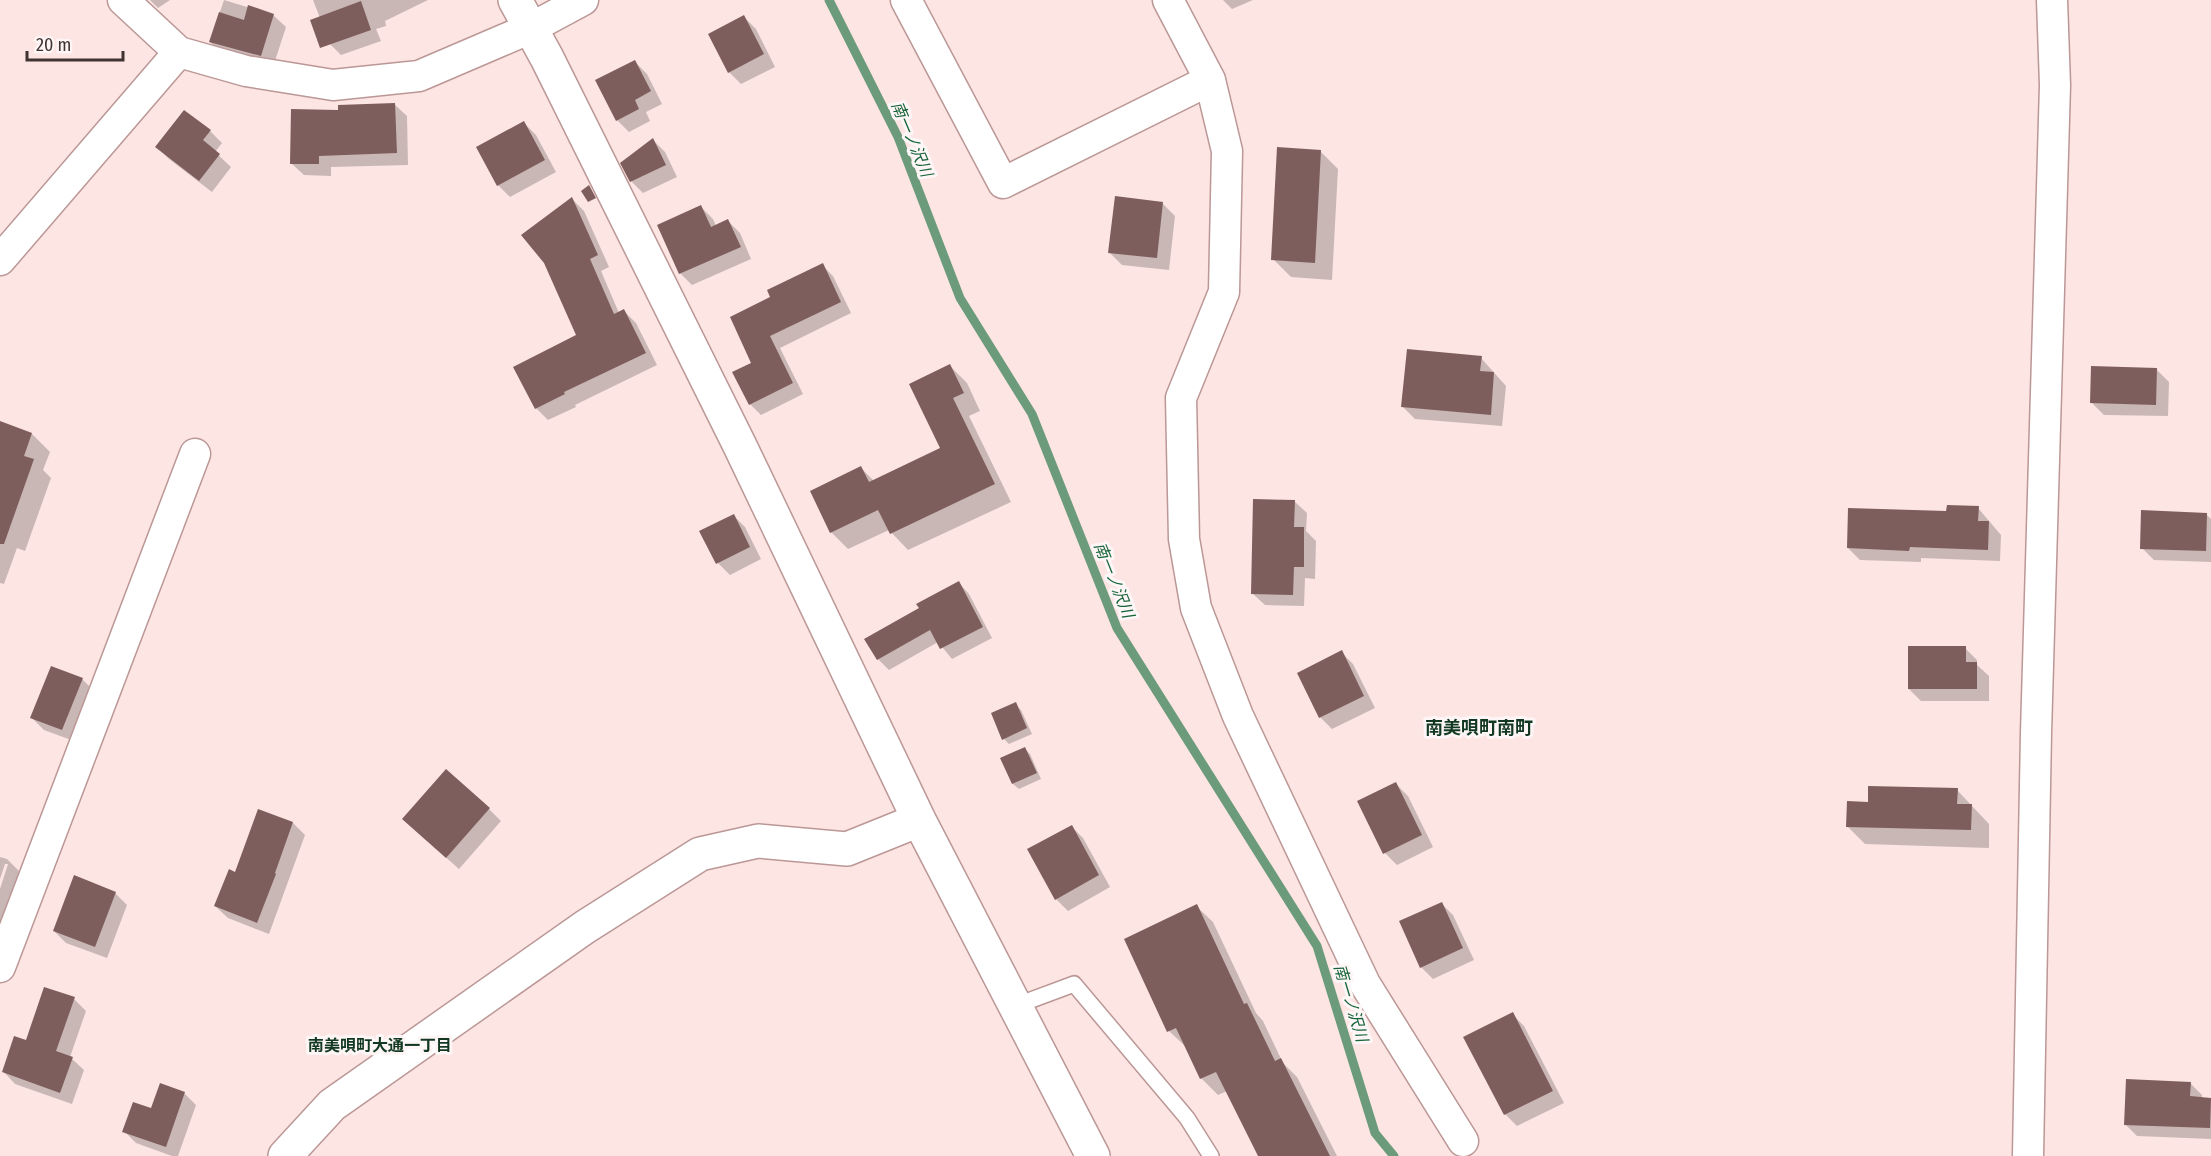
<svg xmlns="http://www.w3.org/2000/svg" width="2211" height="1156" font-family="'Fira Sans Condensed','Noto Sans JP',sans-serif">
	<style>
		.shadow { fill: #0003 }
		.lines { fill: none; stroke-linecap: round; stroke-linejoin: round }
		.stream { stroke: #6c9b7b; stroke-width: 9 }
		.building { fill: #7e5e5c }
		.lane-casing { stroke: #bb9796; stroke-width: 18 }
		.street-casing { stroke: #bb9796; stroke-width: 33 }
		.secondary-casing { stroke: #bb9796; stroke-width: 36 }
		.lane { stroke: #fff; stroke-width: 15 }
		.street { stroke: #fff; stroke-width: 30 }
		.secondary { stroke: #fff; stroke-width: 33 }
		.labels { text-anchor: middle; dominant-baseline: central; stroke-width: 6; stroke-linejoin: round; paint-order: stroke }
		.water-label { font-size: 16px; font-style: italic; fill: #17643a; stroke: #fef6f6 }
		.neighbourhood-label { font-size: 16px; font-weight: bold; fill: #123821; stroke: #fef6f6 }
		.quarter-label { font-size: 18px; font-weight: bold; fill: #123821; stroke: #fef6f6 }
	</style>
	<rect width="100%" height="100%" fill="#fce5e3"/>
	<path class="shadow" d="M 150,0 L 170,0 L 158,8 Z
		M 224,0 L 273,15 L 286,27 L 273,67 L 222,54 L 210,42 Z
		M 313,0 L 428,0 L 385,21 L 386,26 L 376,29 L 381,41 L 341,55 L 330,44 Z
		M 1223,0 L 1253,0 L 1232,9 Z
		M 744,17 L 756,29 L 775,67 L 741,84 L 729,72 Z
		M 635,62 L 647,74 L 662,104 L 646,112 L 650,121 L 629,132 L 617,120 Z
		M 394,104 L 407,116 L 408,165 L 331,167 L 331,176 L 304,175 L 291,163 L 339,111 Z
		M 524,123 L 536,135 L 556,172 L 510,197 L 498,185 Z
		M 210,131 L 222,143 L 215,152 L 231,167 L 212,192 L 169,159 L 157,147 Z
		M 653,140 L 665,152 L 677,177 L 643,193 L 631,181 Z
		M 1320,151 L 1338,169 L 1332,280 L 1291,277 L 1273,259 Z
		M 572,199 L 584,211 L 609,267 L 601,271 L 619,313 L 624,311 L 636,323 L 657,365 L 575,405 L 576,407 L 548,420 L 536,408 L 578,336 Z
		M 1163,204 L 1175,216 L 1169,270 L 1122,265 L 1109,252 Z
		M 701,207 L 713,219 L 716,226 L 728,221 L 740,233 L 751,259 L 692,285 L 680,273 Z
		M 822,265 L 833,276 L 851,313 L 780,348 L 803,394 L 761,415 L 750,404 L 753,363 L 772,298 Z
		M 1481,358 L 1506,386 L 1502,426 L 1415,419 L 1403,407 Z
		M 950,366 L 967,383 L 980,411 L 969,416 L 1011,502 L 908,550 L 889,530 L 848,549 L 831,532 L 861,468 L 874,481 L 942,449 Z
		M 2157,370 L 2169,382 L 2168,416 L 2104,415 L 2092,403 Z
		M 0,432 L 32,434 L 50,452 L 43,470 L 51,478 L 25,551 L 17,548 L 4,584 L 0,583 Z
		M 1294,501 L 1307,513 L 1306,531 L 1316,541 L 1315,579 L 1305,578 L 1304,606 L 1265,605 L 1252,593 Z
		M 1978,508 L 2001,535 L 2000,561 L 1921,558 L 1921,562 L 1860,560 L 1848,548 L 1948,513 Z
		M 2206,514 L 2211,519 L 2211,562 L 2154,560 L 2142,548 Z
		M 733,515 L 745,527 L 761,559 L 730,575 L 718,563 Z
		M 959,583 L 969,594 L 992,638 L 952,659 L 938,642 L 889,670 L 878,659 L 866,639 L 921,609 Z
		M 1965,648 L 1977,660 L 1977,665 L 1989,676 L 1989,701 L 1921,701 L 1909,689 Z
		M 1341,652 L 1353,664 L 1375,708 L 1332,729 L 1320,717 Z
		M 82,679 L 94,691 L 74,741 L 44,730 L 32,718 Z
		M 1015,704 L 1021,710 L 1032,734 L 1009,744 L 1004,739 Z
		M 1025,749 L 1030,754 L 1041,779 L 1019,789 L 1013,784 L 1002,758 Z
		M 1396,784 L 1408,796 L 1433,847 L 1397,865 L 1385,853 Z
		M 1957,790 L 1989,824 L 1989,848 L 1865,844 L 1847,826 Z
		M 489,809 L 501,821 L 459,869 L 416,831 Z
		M 259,811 L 293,823 L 305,835 L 269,934 L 228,918 L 215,906 L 236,874 Z
		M 1071,826 L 1083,838 L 1110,887 L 1068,911 L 1056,899 Z
		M 0,857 L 7,859 L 19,871 L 3,926 L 0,926 L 0,889 L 8,864 L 5,864 L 0,879 Z
		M 115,893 L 127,905 L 107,958 L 66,943 L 54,931 Z
		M 1441,903 L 1453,915 L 1474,960 L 1433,979 L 1421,967 Z
		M 1196,906 L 1213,922 L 1256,1013 L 1263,1021 L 1283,1063 L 1297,1077 L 1337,1156 L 1260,1156 L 1227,1091 L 1218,1095 L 1201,1078 L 1186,1047 L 1169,1031 Z
		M 74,999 L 86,1011 L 70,1057 L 84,1070 L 72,1104 L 15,1084 L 3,1071 L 27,1042 Z
		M 1512,1014 L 1524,1026 L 1564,1103 L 1517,1126 L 1505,1114 L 1465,1038 Z
		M 2190,1083 L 2202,1095 L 2202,1099 L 2211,1100 L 2211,1139 L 2137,1136 L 2125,1124 Z
		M 184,1093 L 196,1105 L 178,1156 L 172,1156 L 136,1143 L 124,1131 Z"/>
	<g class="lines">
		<path class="stream" d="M 829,0 L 898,137 L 960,298 L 1032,414 L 1117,628 L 1317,946 L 1375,1133 L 1394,1156"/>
	</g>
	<path class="building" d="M 361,1 L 371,30 L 320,48 L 310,20 Z
		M 248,5 L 274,14 L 261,56 L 209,42 L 219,12 L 244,20 Z
		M 744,15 L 764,54 L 728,73 L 708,34 Z
		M 635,60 L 651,91 L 635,100 L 639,109 L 616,121 L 595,80 Z
		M 395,103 L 397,153 L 319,156 L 319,164 L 290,164 L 291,109 L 338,110 L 338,105 Z
		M 184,110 L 211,130 L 203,140 L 220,154 L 199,181 L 155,147 Z
		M 524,121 L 545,160 L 497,186 L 476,147 Z
		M 653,138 L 666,165 L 630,182 L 620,163 Z
		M 1277,147 L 1321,150 L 1315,263 L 1271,260 Z
		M 589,185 L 596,198 L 588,202 L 581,191 Z
		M 1115,196 L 1163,202 L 1157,258 L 1108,253 Z
		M 572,197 L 598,255 L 590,259 L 614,314 L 624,309 L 646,353 L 564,392 L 565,394 L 535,409 L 513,367 L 576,335 L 544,263 L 521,235 Z
		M 701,205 L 711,227 L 728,219 L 741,247 L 679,274 L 657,225 Z
		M 823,263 L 841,302 L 770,336 L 793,383 L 749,405 L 732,372 L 751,363 L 730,317 L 770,297 L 767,290 Z
		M 1407,349 L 1482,356 L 1480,371 L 1494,372 L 1491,415 L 1401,407 Z
		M 950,364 L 964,393 L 953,398 L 995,484 L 890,534 L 878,510 L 830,533 L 810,491 L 861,466 L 869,482 L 940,448 L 909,384 Z
		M 2091,366 L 2157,368 L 2156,405 L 2090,403 Z
		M 0,421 L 32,433 L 24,456 L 34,459 L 4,544 L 0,544 Z
		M 1253,499 L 1295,500 L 1294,527 L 1304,527 L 1304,567 L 1294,567 L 1293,595 L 1251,594 Z
		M 1947,505 L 1979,506 L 1978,521 L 1989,521 L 1988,550 L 1910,547 L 1909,551 L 1847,548 L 1848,508 L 1946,511 Z
		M 2141,510 L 2207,513 L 2206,551 L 2140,549 Z
		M 734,514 L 750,547 L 716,564 L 699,531 Z
		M 959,581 L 983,627 L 940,649 L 930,630 L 877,660 L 864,639 L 919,608 L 916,604 Z
		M 1908,646 L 1966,646 L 1966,662 L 1977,662 L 1977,689 L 1908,689 Z
		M 1342,650 L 1364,696 L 1319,718 L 1297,673 Z
		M 51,666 L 83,678 L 62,730 L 30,718 Z
		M 1016,702 L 1027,728 L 1002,740 L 991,713 Z
		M 1025,747 L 1037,773 L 1012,784 L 1000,758 Z
		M 446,769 L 490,808 L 446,858 L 402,819 Z
		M 1396,782 L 1422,835 L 1383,854 L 1357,801 Z
		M 1868,786 L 1958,788 L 1957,804 L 1972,804 L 1971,830 L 1846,827 L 1847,801 L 1868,802 Z
		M 258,809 L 293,822 L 275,873 L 276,874 L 257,923 L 214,906 L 229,869 L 235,872 Z
		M 1072,825 L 1099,875 L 1055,900 L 1027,849 Z
		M 74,875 L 116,892 L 95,947 L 53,931 Z
		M 1442,902 L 1463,948 L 1420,968 L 1399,921 Z
		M 1197,904 L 1244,1004 L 1247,1003 L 1275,1061 L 1281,1058 L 1330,1156 L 1258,1156 L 1216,1072 L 1200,1079 L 1176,1028 L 1167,1032 L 1124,939 Z
		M 44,987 L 75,997 L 56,1051 L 73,1057 L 60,1093 L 2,1072 L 14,1036 L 26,1040 Z
		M 1513,1012 L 1553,1091 L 1504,1115 L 1463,1037 Z
		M 2126,1079 L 2191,1082 L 2190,1096 L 2211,1098 L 2210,1128 L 2124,1125 Z
		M 160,1083 L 185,1092 L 166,1147 L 122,1132 L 133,1102 L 151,1108 Z"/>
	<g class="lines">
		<defs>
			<path id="lane" d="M 1015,1006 L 1074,984 L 1187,1118 L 1211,1156"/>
			<path id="street" d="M 123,0 L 179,52 L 246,71 L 333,85 L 419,76 L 531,28 L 583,0
				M 906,0 L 1003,183 L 1210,80
				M 1168,0 L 1210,80 L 1227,151 L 1224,292 L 1181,398 L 1184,539 L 1196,608 L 1238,716 L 1365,984 L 1463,1141
				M 0,260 L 179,52
				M 0,967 L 195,454
				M 2028,1156 L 2036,733 L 2055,85 L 2052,0"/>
			<path id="secondary" d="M 515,0 L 547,58 L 740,446 L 919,820 L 1093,1156
				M 285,1156 L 332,1105 L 585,927 L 700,854 L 758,841 L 847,849 L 919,820"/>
		</defs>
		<use href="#lane" class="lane-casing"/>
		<use href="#street" class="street-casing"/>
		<use href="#secondary" class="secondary-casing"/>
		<use href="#lane" class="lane"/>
		<use href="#street" class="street"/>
		<use href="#secondary" class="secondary"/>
	</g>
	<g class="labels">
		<g class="water-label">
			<text transform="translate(912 139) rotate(67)">南一ノ沢川</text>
			<text transform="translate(1114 580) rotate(68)">南一ノ沢川</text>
			<text transform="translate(1351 1003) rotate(73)">南一ノ沢川</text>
		</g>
		<g class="neighbourhood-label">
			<text x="380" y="1045">南美唄町大通一丁目</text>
		</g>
		<g class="quarter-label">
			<text x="1479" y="728">南美唄町南町</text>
		</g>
	</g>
	<path d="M27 51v9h96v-9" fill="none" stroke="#413332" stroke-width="3"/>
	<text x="36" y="51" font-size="18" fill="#413332" stroke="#fef6f6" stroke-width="4.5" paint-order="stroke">20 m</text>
</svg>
